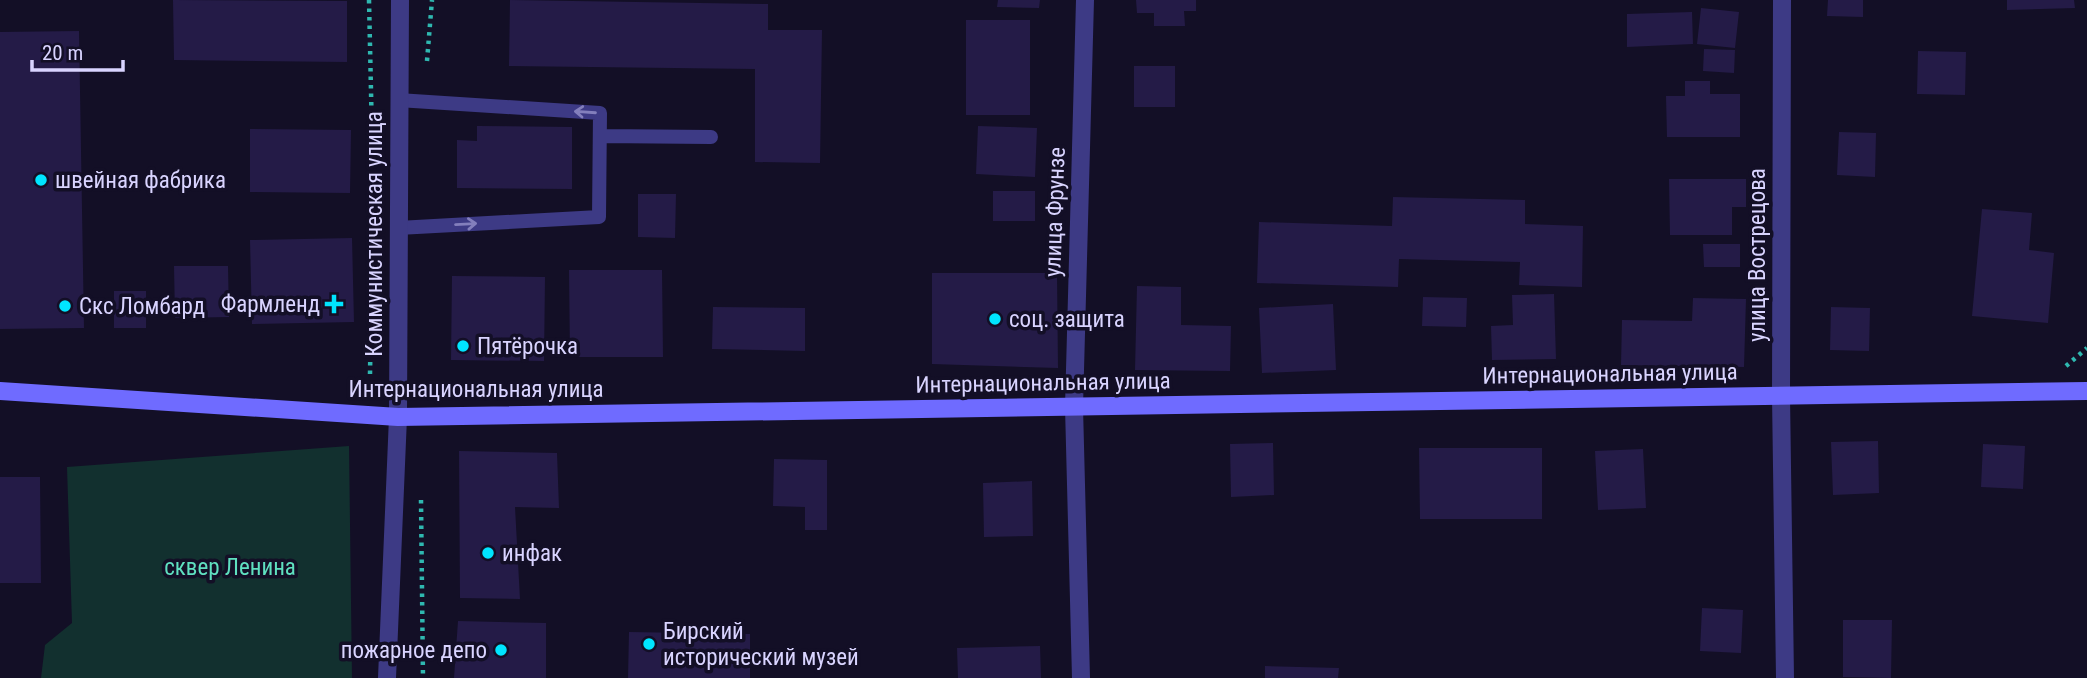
<svg xmlns="http://www.w3.org/2000/svg" width="2087" height="678" font-family="'Roboto Condensed',sans-serif">
	<style>
		.green { fill: #12302f }
		.building { fill: #241b47 }
		.lines { fill: none; stroke-linecap: round; stroke-linejoin: round }
		.path { stroke: #2fb8b0; stroke-width: 4.5; stroke-dasharray: 3.5 5; stroke-linecap: butt }
		.service { stroke: #3d3a85; stroke-width: 14 }
		.minor { stroke: #3d3a85; stroke-width: 18 }
		.tertiary { stroke: #3d3a85; stroke-width: 18 }
		.secondary { stroke: #6f6bff; stroke-width: 18 }
		.oneway { stroke: #837fbc }
		.poi-dot { fill: #00e5ff; stroke: #130f26; stroke-width: 2.5 }
		.labels { text-anchor: middle; dominant-baseline: central; stroke-width: 7; stroke-linejoin: round; paint-order: stroke }
		.poi-label { font-size: 23px; fill: #d9d4ff; stroke: #130f26; text-anchor: start }
		.street-label { font-size: 23px; fill: #d9d4ff; stroke: #130f26 }
		.park-label { font-size: 23px; fill: #5fe0c0; stroke: #130f26 }
	</style>
	<rect width="100%" height="100%" fill="#130f26"/>
	<path class="green" d="M 349,446 L 352,678 L 41,678 L 45,645 L 72,623 L 67,467 Z"/>
	<path class="building" d="M 173,0 L 347,1 L 347,62 L 174,60 Z
		M 510,0 L 768,4 L 768,30 L 822,30 L 820,163 L 755,162 L 755,69 L 509,66 Z
		M 998,0 L 1040,0 L 1039,8 L 997,7 Z
		M 1136,0 L 1196,0 L 1196,11 L 1184,11 L 1185,26 L 1154,26 L 1154,13 L 1137,13 Z
		M 1828,0 L 1863,0 L 1863,17 L 1827,16 Z
		M 2007,0 L 2074,0 L 2075,8 L 2007,10 Z
		M 1701,8 L 1739,12 L 1735,48 L 1697,44 Z
		M 1692,12 L 1693,44 L 1627,47 L 1627,14 Z
		M 966,20 L 1030,20 L 1030,115 L 966,115 Z
		M 79,31 L 84,328 L 0,329 L 0,32 Z
		M 1704,49 L 1735,50 L 1734,73 L 1703,71 Z
		M 1918,51 L 1966,52 L 1965,95 L 1917,94 Z
		M 1134,66 L 1175,66 L 1175,107 L 1134,107 Z
		M 1685,81 L 1710,81 L 1710,94 L 1740,94 L 1740,137 L 1667,137 L 1666,96 L 1685,96 Z
		M 477,126 L 572,127 L 572,189 L 457,188 L 457,140 L 477,141 Z
		M 978,126 L 1037,128 L 1035,177 L 976,174 Z
		M 250,129 L 351,130 L 350,193 L 250,192 Z
		M 1839,132 L 1876,133 L 1875,177 L 1837,175 Z
		M 1669,179 L 1746,179 L 1746,207 L 1732,207 L 1732,235 L 1670,235 Z
		M 993,191 L 1035,191 L 1035,221 L 993,221 Z
		M 638,194 L 676,194 L 675,238 L 638,237 Z
		M 1393,197 L 1525,200 L 1525,224 L 1583,226 L 1582,287 L 1519,285 L 1520,262 L 1399,259 L 1398,287 L 1257,283 L 1259,222 L 1392,226 Z
		M 1982,209 L 2032,213 L 2029,250 L 2054,253 L 2048,323 L 1972,316 Z
		M 352,238 L 354,322 L 252,324 L 250,240 Z
		M 1703,244 L 1740,244 L 1740,267 L 1704,267 Z
		M 174,266 L 228,266 L 229,317 L 175,318 Z
		M 569,270 L 662,270 L 663,357 L 570,357 Z
		M 932,273 L 1057,273 L 1058,368 L 932,364 Z
		M 452,276 L 545,277 L 544,361 L 451,360 Z
		M 1137,286 L 1181,287 L 1181,325 L 1231,326 L 1230,371 L 1135,370 Z
		M 114,291 L 146,291 L 146,328 L 114,328 Z
		M 1554,294 L 1556,359 L 1492,360 L 1491,326 L 1513,325 L 1512,295 Z
		M 1423,297 L 1467,298 L 1466,327 L 1422,326 Z
		M 1693,298 L 1746,299 L 1744,367 L 1621,365 L 1622,320 L 1692,321 Z
		M 1333,304 L 1336,370 L 1262,373 L 1259,308 Z
		M 713,307 L 805,308 L 805,351 L 712,349 Z
		M 1831,307 L 1870,308 L 1869,351 L 1830,350 Z
		M 1878,441 L 1879,493 L 1833,495 L 1831,442 Z
		M 1273,443 L 1274,495 L 1231,497 L 1230,444 Z
		M 1983,444 L 2025,446 L 2023,489 L 1981,487 Z
		M 1419,448 L 1542,448 L 1542,519 L 1420,519 Z
		M 1643,449 L 1646,508 L 1598,510 L 1595,451 Z
		M 459,451 L 557,453 L 559,508 L 515,507 L 520,599 L 460,598 Z
		M 774,459 L 827,460 L 827,530 L 805,530 L 805,507 L 773,506 Z
		M 0,477 L 40,477 L 41,583 L 0,583 Z
		M 1032,481 L 1033,536 L 984,537 L 983,483 Z
		M 1702,608 L 1743,610 L 1741,653 L 1700,651 Z
		M 1843,620 L 1892,620 L 1891,678 L 1843,677 Z
		M 458,621 L 546,623 L 546,678 L 454,678 Z
		M 629,632 L 750,634 L 750,678 L 628,678 Z
		M 1040,646 L 1041,678 L 958,678 L 957,648 Z
		M 1265,666 L 1339,668 L 1338,678 L 1265,678 Z"/>
	<g class="lines">
		<path class="path" d="M 369,0 L 372,136
			M 427,61 L 432,0
			M 2066,366 L 2087,348
			M 370,374 L 372,253
			M 421,500 L 423,678"/>
		<path class="service" d="M 398,100 L 600,113 L 599,217 L 398,228
			M 600,136 L 711,137"/>
		<path class="minor" d="M 1782,0 L 1781,396 L 1785,678
			M 1081,678 L 1074,407 L 1085,0"/>
		<path class="tertiary" d="M 387,678 L 398,417 L 400,0"/>
		<path class="secondary" d="M 0,391 L 398,417 L 2087,391"/>
	</g>
	<defs><path id="oneway-shaft" d="M-6 0H5M1.5-3L5.5 0L1.5 3" fill="none" stroke-width="1.6" stroke-linecap="round" stroke-linejoin="round" transform="scale(1.75)"/></defs>
	<g class="oneway">
		<use href="#oneway-shaft" transform="translate(585 112) rotate(-176)"/>
		<use href="#oneway-shaft" transform="translate(466 224) rotate(-3)"/>
	</g>
	<g class="poi-dot">
		<circle cx="41" cy="180" r="7"/>
		<path d="M330.5 293.5h7v7h7v7h-7v7h-7v-7h-7v-7h7z"/>
		<circle cx="65" cy="306" r="7"/>
		<circle cx="995" cy="319" r="7"/>
		<circle cx="463" cy="346" r="7"/>
		<circle cx="488" cy="553" r="7"/>
		<circle cx="649" cy="644" r="7"/>
		<circle cx="501" cy="650" r="7"/>
	</g>
	<g class="labels">
		<g class="poi-label">
			<text x="55" y="180">швейная фабрика</text>
			<text x="320" y="304" text-anchor="end">Фармленд</text>
			<text x="79" y="306">Скс Ломбард</text>
			<text x="1009" y="319">соц. защита</text>
			<text x="477" y="346">Пятёрочка</text>
			<text x="502" y="553">инфак</text>
			<text x="663" y="631">Бирский<tspan x="663" dy="26">исторический музей</tspan></text>
			<text x="487" y="650" text-anchor="end">пожарное депо</text>
		</g>
		<g class="street-label">
			<text transform="translate(1055 212) rotate(-88)">улица Фрунзе</text>
			<text transform="translate(374 234) rotate(-90)">Коммунистическая улица</text>
			<text transform="translate(1757 255) rotate(-90)">улица Вострецова</text>
			<text transform="translate(1610 374) rotate(-1)">Интернациональная улица</text>
			<text transform="translate(1043 383) rotate(-1)">Интернациональная улица</text>
			<text x="476" y="389">Интернациональная улица</text>
		</g>
		<g class="park-label">
			<text x="230" y="567">сквер Ленина</text>
		</g>
	</g>
	<path d="M32 60v10h91v-10" fill="none" stroke="#d9d4ff" stroke-width="3.5"/>
	<text x="42" y="60" font-size="21" fill="#d9d4ff" stroke="#130f26" stroke-width="5" paint-order="stroke">20 m</text>
</svg>
